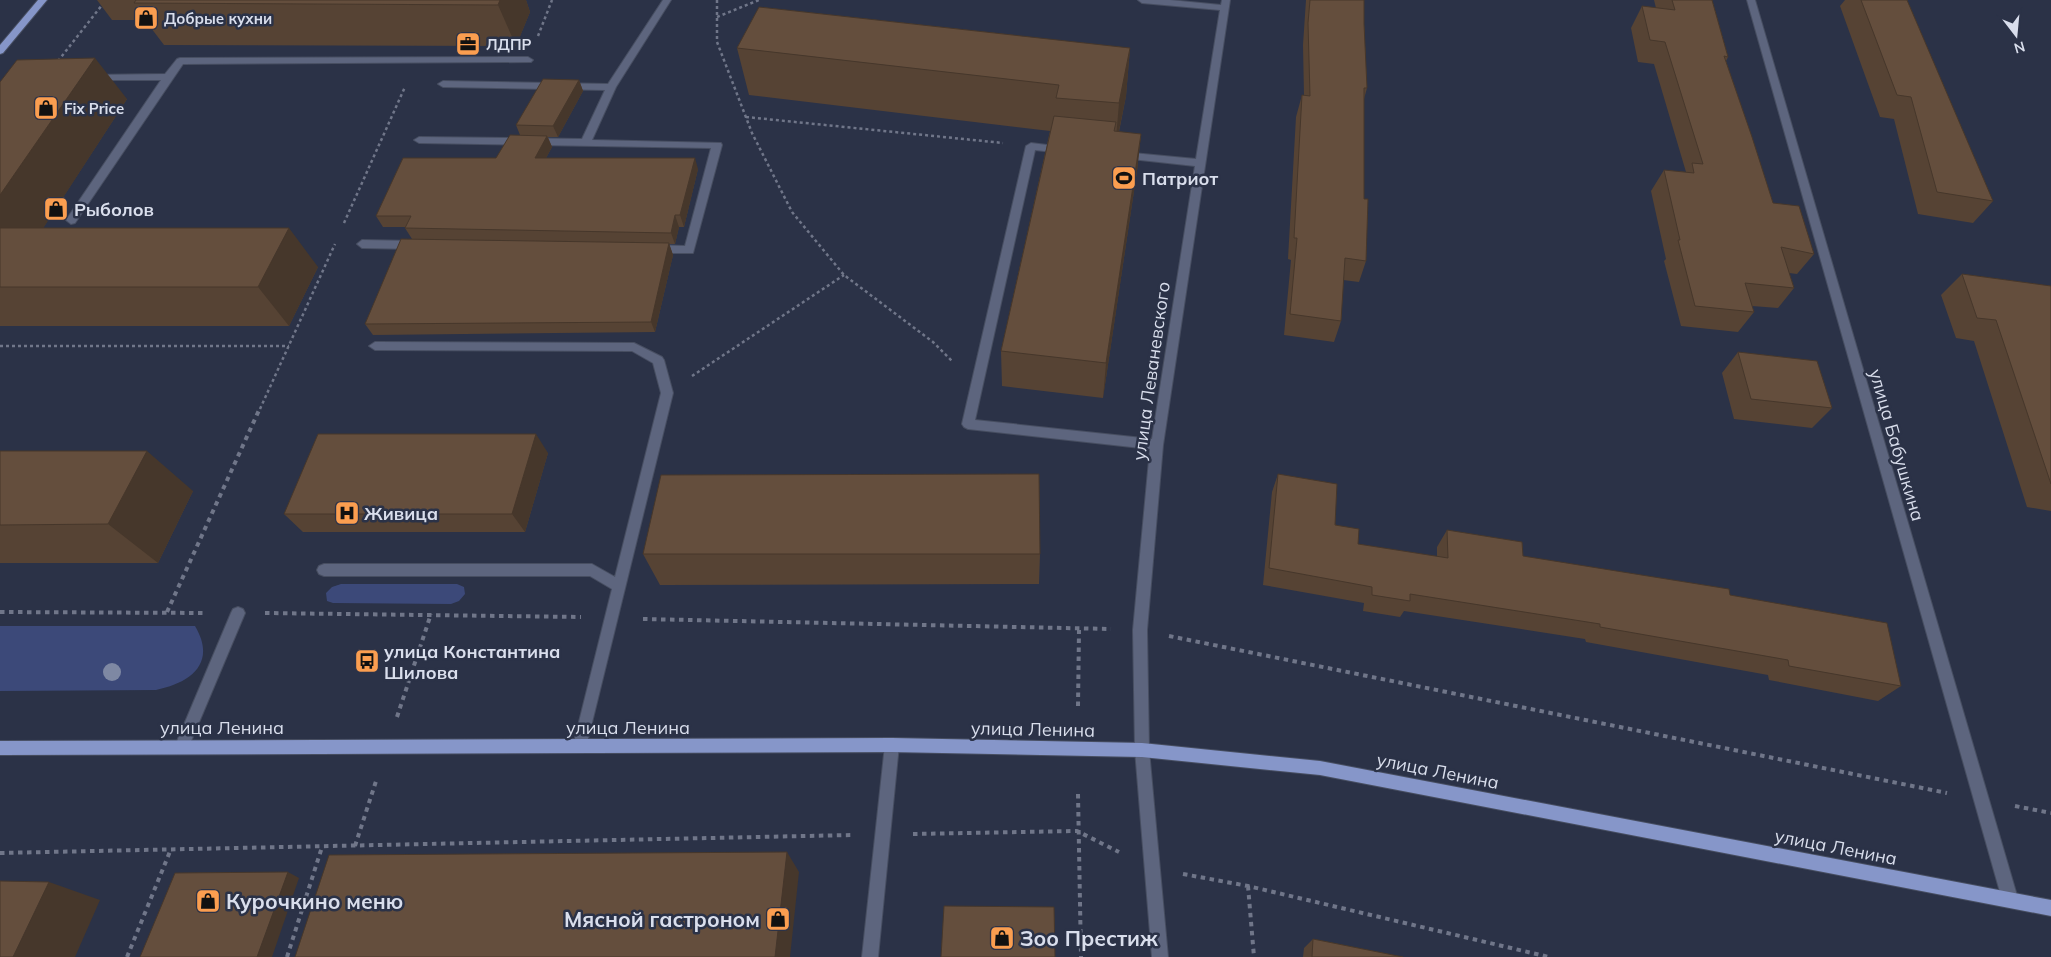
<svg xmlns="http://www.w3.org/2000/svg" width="2051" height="957" font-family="Mulish,sans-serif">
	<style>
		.green { fill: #3c4979 }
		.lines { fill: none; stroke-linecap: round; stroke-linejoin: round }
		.minor-casing { stroke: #474e61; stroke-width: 2 }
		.major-casing { stroke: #474e61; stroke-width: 2 }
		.path-far1 { stroke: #707689; stroke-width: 2.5; stroke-dasharray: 3 3; stroke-linecap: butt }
		.path { stroke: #707689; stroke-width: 4; stroke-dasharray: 4.5 4.5; stroke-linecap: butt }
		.minor { fill: #5d657e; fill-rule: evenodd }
		.major { fill: #8696c9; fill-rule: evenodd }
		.tree { fill: #7e88a3 }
		.wall { fill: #564334 }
		.shaded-wall { fill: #46372b }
		.building { fill: #644e3d; stroke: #46372b }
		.labels { text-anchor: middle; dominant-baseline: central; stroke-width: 5; stroke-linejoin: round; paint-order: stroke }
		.far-poi-label { font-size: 15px; font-weight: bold; fill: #d9deec; stroke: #2b3247; text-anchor: start }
		.poi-label { font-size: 18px; font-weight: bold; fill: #d9deec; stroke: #2b3247; text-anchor: start }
		.street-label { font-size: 18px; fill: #d9deec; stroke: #2b3247 }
		.near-poi-label { font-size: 21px; font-weight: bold; fill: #d9deec; stroke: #2b3247; text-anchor: start }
	</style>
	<rect width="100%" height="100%" fill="#2b3247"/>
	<path class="green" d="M 341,584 L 457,584 L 464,587 L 465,594 L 459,601 L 451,604 L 333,603 L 327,601 L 326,593 L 332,587 Z
		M 0,626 L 195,626 C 217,663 191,683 156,690 L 0,691 Z"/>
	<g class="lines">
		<defs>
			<path id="minor" d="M 663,0 L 671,0 L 616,87 L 592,140 L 721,143 L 722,145 L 693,253 L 654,253 L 649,249 L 654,245 L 685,246 L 711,148 L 419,143 L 414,140 L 419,137 L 582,139 L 605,90 L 443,87 L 438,84 L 443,81 L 608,84 Z
				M 1138,0 L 1170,0 L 1221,5 L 1222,0 L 1230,0 L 1163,445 L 1147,630 L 1149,750 L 1168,957 L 1152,957 L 1135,750 L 1133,630 L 1150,449 L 968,429 L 964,427 L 962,424 L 1026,146 L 1031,143 L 1063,147 L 1068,150 L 1063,153 L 1035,150 L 975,420 L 1152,439 L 1195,166 L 1122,158 L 1117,155 L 1122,152 L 1196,159 L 1220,10 L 1142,3 Z
				M 1747,0 L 1755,0 L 2018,899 L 2016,905 L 2010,907 L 2004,905 L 2002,899 Z
				M 528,57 L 533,60 L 531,62 L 183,64 L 75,223 L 71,224 L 66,220 L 161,80 L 94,80 L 91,79 L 91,75 L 165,74 L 177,59 L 180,58 Z
				M 362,240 L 414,241 L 419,245 L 414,249 L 362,248 L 357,244 Z
				M 375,342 L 634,343 L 662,357 L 664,360 L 673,393 L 585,751 L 580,753 L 575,751 L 573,746 L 612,589 L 590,576 L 324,576 L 319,574 L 317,570 L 319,566 L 324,564 L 592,564 L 615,577 L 661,393 L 653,363 L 632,351 L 375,350 L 369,346 Z
				M 238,607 L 243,609 L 245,613 L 189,746 L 187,751 L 182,753 L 177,751 L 175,746 L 231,613 L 233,609 Z
				M 892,738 L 897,740 L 899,745 L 878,957 L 862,957 L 885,745 L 887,740 Z"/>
			<path id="major" d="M 38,0 L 47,0 L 3,53 L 0,54 L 0,45 Z
				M 892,738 L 1142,743 L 1320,761 L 2051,900 L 2051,916 L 1320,775 L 1142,757 L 892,752 L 0,755 L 0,741 Z"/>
		</defs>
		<use href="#minor" class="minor-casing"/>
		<use href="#major" class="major-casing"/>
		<path class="path-far1" d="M 717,0 L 717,42 L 752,133 L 792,212 L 844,275 L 933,342 L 953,362
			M 717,17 L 759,0
			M 538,36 L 552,0
			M 58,61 L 106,0
			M 746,117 L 1003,143
			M 344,223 L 405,87
			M 0,346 L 289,346
			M 692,376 L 844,275
			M 260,409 L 335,244"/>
		<path class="path" d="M 0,612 L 206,613
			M 167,612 L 260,408
			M 265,613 L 581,617
			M 643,619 L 1111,629
			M 1169,636 L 1947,793
			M 1078,706 L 1079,630
			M 397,717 L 431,614
			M 1078,794 L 1081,957
			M 2015,806 L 2051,813
			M 913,834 L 1077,831 L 1119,852
			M 355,846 L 377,778
			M 0,853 L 852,835
			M 1183,874 L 1248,886 L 1549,957
			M 1248,886 L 1254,957
			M 127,957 L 171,849
			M 287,957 L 322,847"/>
		<use href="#minor" class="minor"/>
		<use href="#major" class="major"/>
	</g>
	<circle class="tree" cx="112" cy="672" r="9"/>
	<path class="wall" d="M 97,0 L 526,0 L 530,12 L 516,46 L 164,45 L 145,20 L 112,20 Z
		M 1306,0 L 1364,0 L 1364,24 L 1367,88 L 1364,99 L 1364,199 L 1366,261 L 1359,282 L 1343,280 L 1341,321 L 1334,342 L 1284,335 L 1291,260 L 1288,259 L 1296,117 L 1302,95 L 1304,96 L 1303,45 Z
		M 1654,0 L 1712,0 L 1728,57 L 1726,61 L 1773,203 L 1814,254 L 1797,274 L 1789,273 L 1794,288 L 1778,308 L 1752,306 L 1754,312 L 1738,332 L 1681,326 L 1664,261 L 1666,259 L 1651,191 L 1664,170 L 1686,172 L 1654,64 L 1638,62 L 1631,28 L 1642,6 L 1656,8 Z
		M 1845,0 L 1907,0 L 1993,201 L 1973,223 L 1918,214 L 1894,119 L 1880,117 L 1840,6 Z
		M 737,48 L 1130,48 L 1126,96 L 1119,132 L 1141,134 L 1137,171 L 1103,398 L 1002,386 L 1001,351 L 1050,131 L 749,95 Z
		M 579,80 L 583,91 L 558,137 L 548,137 L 552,147 L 546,158 L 698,169 L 684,227 L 679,227 L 675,244 L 669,244 L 673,255 L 655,332 L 373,335 L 365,324 L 412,239 L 405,228 L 406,227 L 383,227 L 376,216 L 496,158 L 520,135 L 516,125 Z
		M 0,82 L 127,99 L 43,228 L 318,267 L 289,326 L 0,326 Z
		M 1962,274 L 2051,286 L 2051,511 L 2027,507 L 1974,341 L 1956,338 L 1941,295 Z
		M 1738,352 L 1832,408 L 1812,428 L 1734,419 L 1722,373 Z
		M 0,451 L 193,491 L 158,563 L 0,563 Z
		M 548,453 L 525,532 L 303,532 L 284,514 Z
		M 1278,474 L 1358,544 L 1437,557 L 1437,547 L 1447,530 L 1523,556 L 1730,595 L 1901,686 L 1878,701 L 1769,680 L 1768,675 L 1586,642 L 1585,639 L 1404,611 L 1400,617 L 1363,611 L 1364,603 L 1263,585 L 1272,492 Z
		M 643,554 L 1040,554 L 1039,584 L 660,585 Z
		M 1313,939 L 1403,957 L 1303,957 L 1304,948 Z"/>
	<path class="shaded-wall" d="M 500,0 L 526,0 L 530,12 L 516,46 L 498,5 Z
		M 1130,48 L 1126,96 L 1115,150 L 1119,103 Z
		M 95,58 L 127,99 L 18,267 L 0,249 L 0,195 Z
		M 579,80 L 583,91 L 558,137 L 553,126 Z
		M 1141,134 L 1137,171 L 1103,398 L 1106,363 Z
		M 547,136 L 552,147 L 540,169 L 535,158 Z
		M 695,158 L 698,169 L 684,227 L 680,215 Z
		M 675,215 L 679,227 L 675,244 L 671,233 Z
		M 289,228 L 318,267 L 289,326 L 258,287 Z
		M 669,243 L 673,255 L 655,332 L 651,322 Z
		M 536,434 L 548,453 L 525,532 L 512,514 Z
		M 147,451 L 193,491 L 158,563 L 108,524 Z
		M 787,852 L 799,872 L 790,957 L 775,957 Z
		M 288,872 L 299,878 L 272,957 L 257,957 Z
		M 49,882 L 100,900 L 75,957 L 13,957 Z"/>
	<path class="building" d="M 136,0 L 500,0 L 498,5 L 134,3 Z
		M 1310,0 L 1364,0 L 1364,24 L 1367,88 L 1364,88 L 1364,199 L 1368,199 L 1366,261 L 1345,258 L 1341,321 L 1290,314 L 1297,238 L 1294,238 L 1302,95 L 1310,96 L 1308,23 Z
		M 1672,0 L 1712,0 L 1728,57 L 1724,56 L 1752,137 L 1773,203 L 1799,206 L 1814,254 L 1781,247 L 1794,288 L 1745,283 L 1754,312 L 1695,306 L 1678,240 L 1680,240 L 1664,170 L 1694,173 L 1692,163 L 1703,164 L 1665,42 L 1650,40 L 1642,6 L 1675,10 Z
		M 1861,0 L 1907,0 L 1993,201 L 1937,192 L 1911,97 L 1897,95 Z
		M 759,7 L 1130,48 L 1119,103 L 1056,98 L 1059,85 L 737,48 Z
		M 95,58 L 0,195 L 0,82 L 17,60 Z
		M 543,79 L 579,80 L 553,126 L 516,125 Z
		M 1054,116 L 1116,122 L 1114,131 L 1141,134 L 1106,363 L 1001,351 Z
		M 510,135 L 547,136 L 535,158 L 695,158 L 680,215 L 675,215 L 671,233 L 405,228 L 411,216 L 376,216 L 403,158 L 496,158 Z
		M 0,228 L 289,228 L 258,287 L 0,287 Z
		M 401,239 L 669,243 L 651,322 L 365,324 Z
		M 1962,274 L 2051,286 L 2051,484 L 1996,320 L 1977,318 Z
		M 1738,352 L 1817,361 L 1832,408 L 1751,399 Z
		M 318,434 L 536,434 L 512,514 L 284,514 Z
		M 0,451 L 147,451 L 108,524 L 0,525 Z
		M 1039,474 L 1040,554 L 643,554 L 661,475 Z
		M 1278,474 L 1337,484 L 1335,525 L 1359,529 L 1358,544 L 1448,558 L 1447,530 L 1522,542 L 1523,556 L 1729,589 L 1730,595 L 1887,623 L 1901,686 L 1789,666 L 1788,660 L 1600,627 L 1600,624 L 1410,594 L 1410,601 L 1372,595 L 1372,587 L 1269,568 Z
		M 787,852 L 775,957 L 295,957 L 329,855 Z
		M 288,872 L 257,957 L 140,957 L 175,873 Z
		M 0,881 L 49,882 L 13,957 L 0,957 Z
		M 944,906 L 1054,907 L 1055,957 L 941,957 Z
		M 1313,939 L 1403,957 L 1312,957 Z"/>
	<defs>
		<symbol id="shop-square" viewBox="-11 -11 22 22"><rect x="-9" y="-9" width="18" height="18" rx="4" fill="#fb9e50" stroke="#2b3247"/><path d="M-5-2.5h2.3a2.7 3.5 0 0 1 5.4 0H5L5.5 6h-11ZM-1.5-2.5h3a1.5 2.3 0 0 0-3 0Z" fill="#111"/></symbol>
		<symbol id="office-square" viewBox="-11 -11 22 22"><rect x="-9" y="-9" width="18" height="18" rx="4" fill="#fb9e50" stroke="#2b3247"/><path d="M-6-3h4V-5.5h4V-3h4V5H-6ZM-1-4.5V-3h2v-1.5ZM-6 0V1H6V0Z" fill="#111"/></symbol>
		<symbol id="stadium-square" viewBox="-11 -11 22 22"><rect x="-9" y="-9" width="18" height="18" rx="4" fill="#fb9e50" stroke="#2b3247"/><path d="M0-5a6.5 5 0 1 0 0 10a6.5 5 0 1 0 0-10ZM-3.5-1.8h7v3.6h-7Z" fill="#111"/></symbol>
		<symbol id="hospital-square" viewBox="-11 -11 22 22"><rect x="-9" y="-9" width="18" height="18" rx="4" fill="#fb9e50" stroke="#2b3247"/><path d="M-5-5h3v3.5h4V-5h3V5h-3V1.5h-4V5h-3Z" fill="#111"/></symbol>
		<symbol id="bus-square" viewBox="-11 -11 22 22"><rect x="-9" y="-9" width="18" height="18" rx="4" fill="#fb9e50" stroke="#2b3247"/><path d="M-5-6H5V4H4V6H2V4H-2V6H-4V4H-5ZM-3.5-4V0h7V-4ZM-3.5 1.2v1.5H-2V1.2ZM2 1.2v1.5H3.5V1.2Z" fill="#111"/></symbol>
	</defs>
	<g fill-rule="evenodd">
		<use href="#shop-square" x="132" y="4" width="28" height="28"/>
		<use href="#office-square" x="454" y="30" width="28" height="28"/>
		<use href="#shop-square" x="32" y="94" width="28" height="28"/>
		<use href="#stadium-square" x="1110" y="164" width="28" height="28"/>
		<use href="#shop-square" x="42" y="195" width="28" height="28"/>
		<use href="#hospital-square" x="333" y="499" width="28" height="28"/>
		<use href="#bus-square" x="353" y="647" width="28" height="28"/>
		<use href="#shop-square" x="194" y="887" width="28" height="28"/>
		<use href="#shop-square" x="764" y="905" width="28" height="28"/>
		<use href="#shop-square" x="988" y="924" width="28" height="28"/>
	</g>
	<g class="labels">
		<g class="far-poi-label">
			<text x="164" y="18">Добрые кухни</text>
			<text x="486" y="44">ЛДПР</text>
			<text x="64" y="108">Fix Price</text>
		</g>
		<g class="poi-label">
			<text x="1142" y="178">Патриот</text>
			<text x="74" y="209">Рыболов</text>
			<text x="364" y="513">Живица</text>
			<text x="384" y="651">улица Константина<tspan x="384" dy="21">Шилова</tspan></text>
		</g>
		<g class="street-label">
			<text transform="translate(1151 371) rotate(-82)">улица Леваневского</text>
			<text transform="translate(1897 445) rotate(74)">улица Бабушкина</text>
			<text x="222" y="727">улица Ленина</text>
			<text x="628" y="727">улица Ленина</text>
			<text transform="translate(1033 729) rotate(1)">улица Ленина</text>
			<text transform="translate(1438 771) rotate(11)">улица Ленина</text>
			<text transform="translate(1836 847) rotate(11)">улица Ленина</text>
		</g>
		<g class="near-poi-label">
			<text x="226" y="901">Курочкино меню</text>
			<text x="760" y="919" text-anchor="end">Мясной гастроном</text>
			<text x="1020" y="938">Зоо Престиж</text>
		</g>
	</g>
	<g transform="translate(2016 35) rotate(164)" stroke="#2b3247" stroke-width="4" paint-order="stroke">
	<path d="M0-4L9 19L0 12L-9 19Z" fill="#d9deec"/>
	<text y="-8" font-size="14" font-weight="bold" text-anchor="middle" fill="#d9deec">N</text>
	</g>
</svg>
